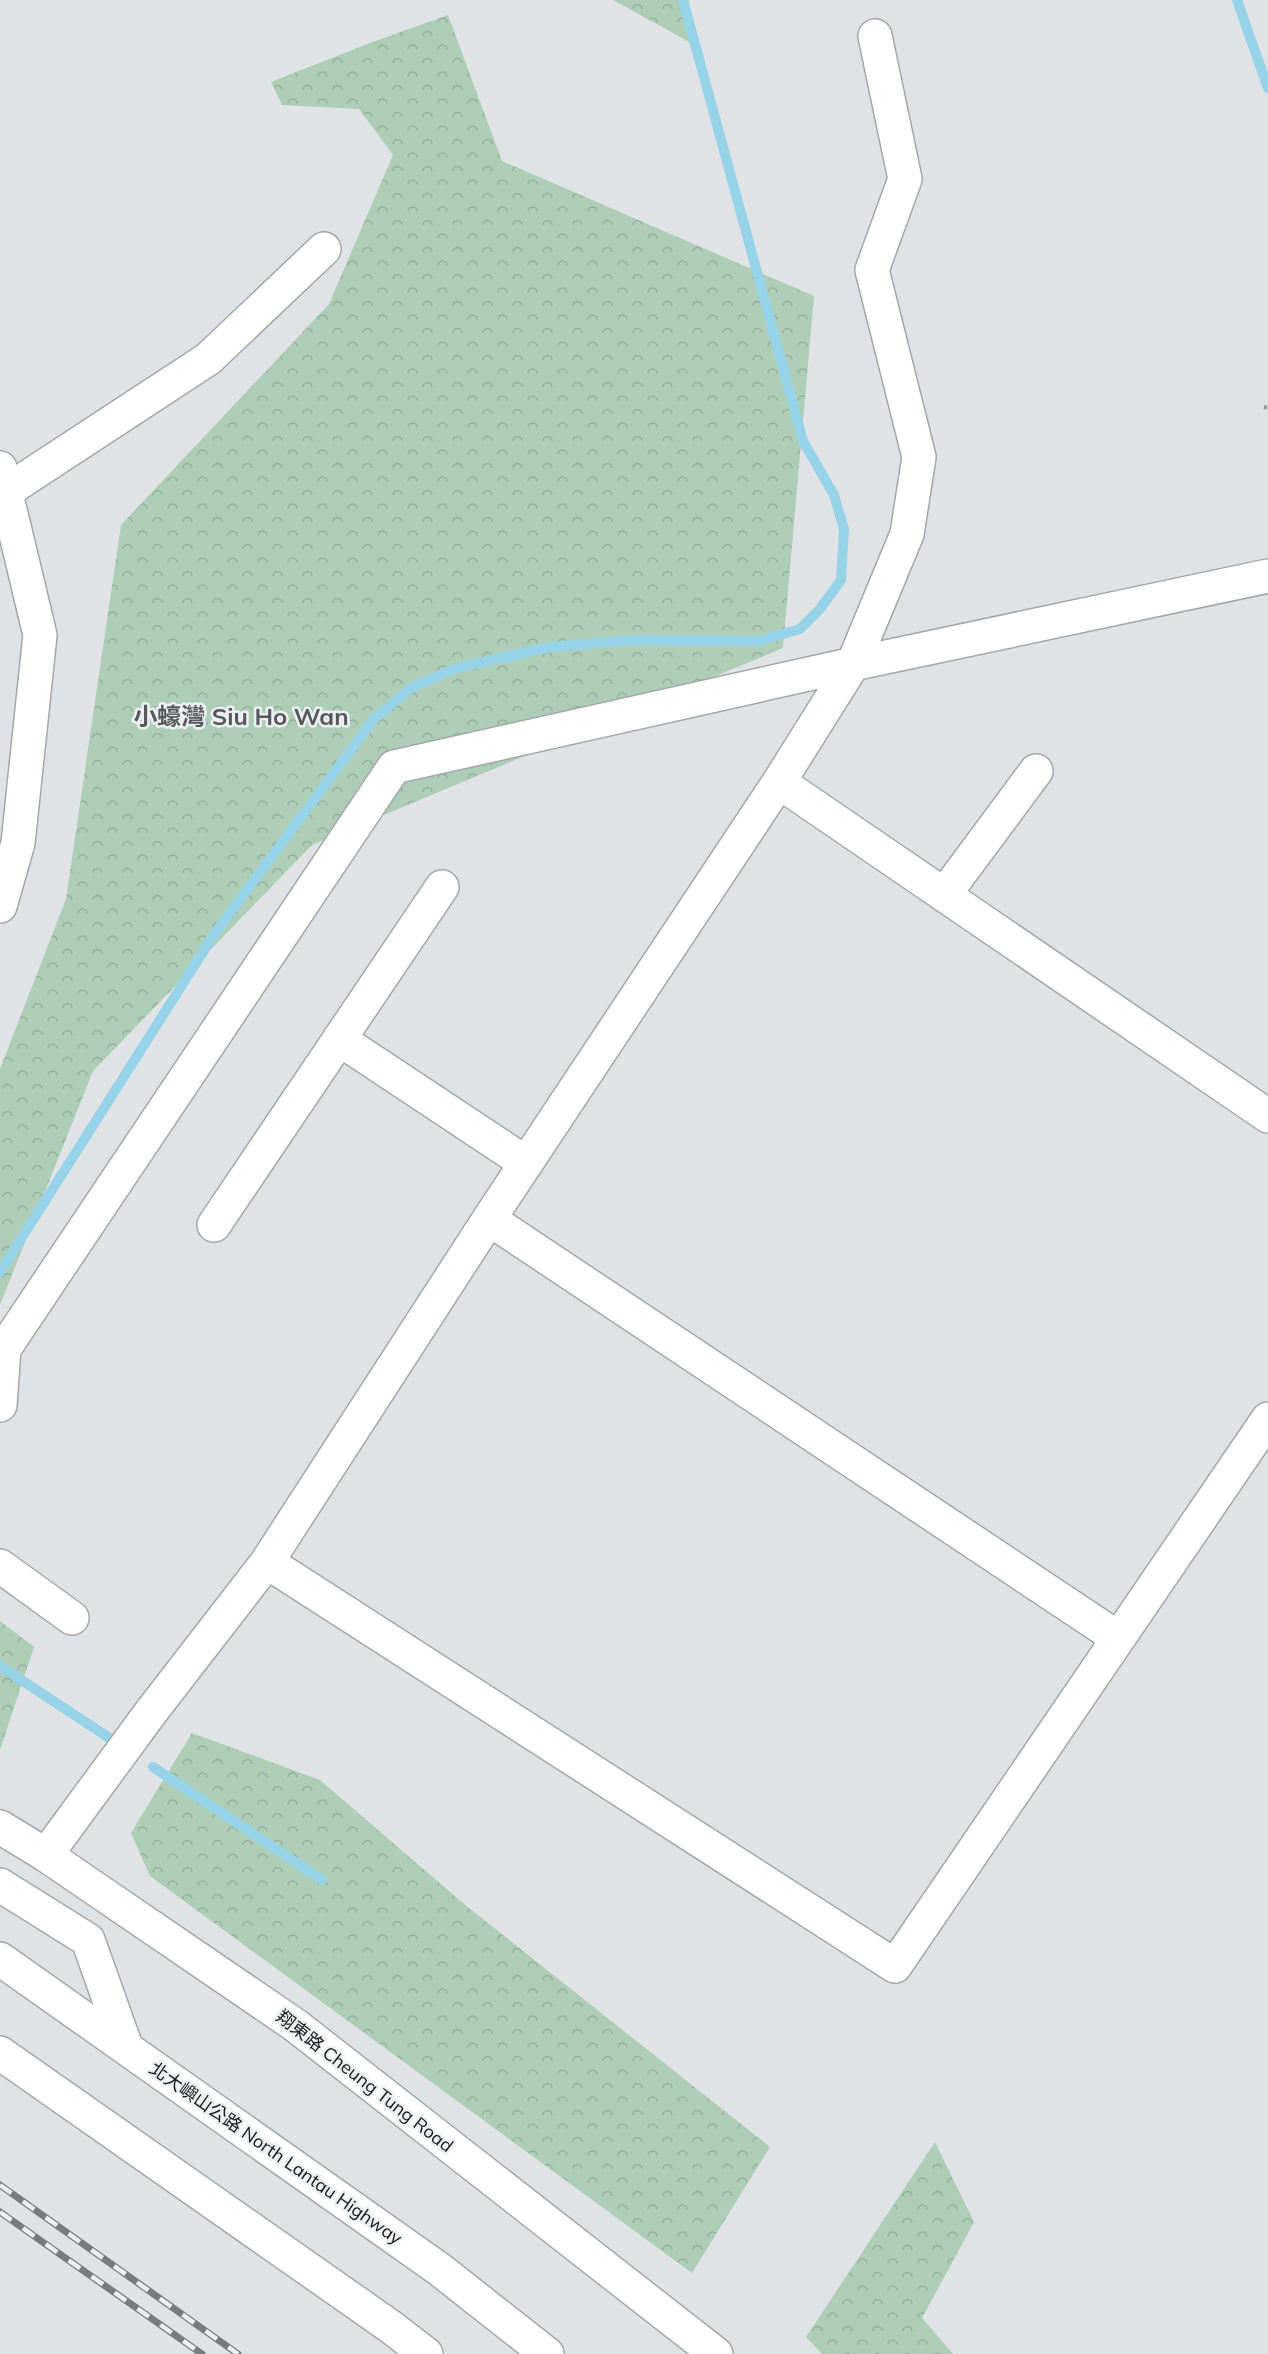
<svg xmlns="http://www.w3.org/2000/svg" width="1268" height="2354" font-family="Mulish,'Noto Sans TC',sans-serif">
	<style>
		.forest { fill: url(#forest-crowns) }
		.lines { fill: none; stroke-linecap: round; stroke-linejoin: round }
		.stream { stroke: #97d3e8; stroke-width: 10 }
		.minor-casing { stroke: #a4a7a9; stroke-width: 36 }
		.major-casing { stroke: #a4a7a9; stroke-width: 36 }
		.highway-casing { stroke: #a4a7a9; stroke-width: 36 }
		.path { stroke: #939597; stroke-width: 4; stroke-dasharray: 3 4.5; stroke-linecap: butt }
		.minor { stroke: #fff; stroke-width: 33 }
		.major { stroke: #fff; stroke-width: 33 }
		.highway { stroke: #fff; stroke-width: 33 }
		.rail-casing { stroke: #787a7c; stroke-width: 7 }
		.rail { stroke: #edf0f3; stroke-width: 4.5; stroke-dasharray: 14; stroke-linecap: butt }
		.labels { text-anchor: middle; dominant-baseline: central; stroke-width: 5; stroke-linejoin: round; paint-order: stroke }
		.street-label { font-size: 18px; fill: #171819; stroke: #edf0f3 }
		.district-label { font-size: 24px; font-weight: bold; fill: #56585a; stroke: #edf0f3 }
	</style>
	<defs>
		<pattern id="forest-crowns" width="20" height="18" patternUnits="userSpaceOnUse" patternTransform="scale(1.5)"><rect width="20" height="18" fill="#aecdb6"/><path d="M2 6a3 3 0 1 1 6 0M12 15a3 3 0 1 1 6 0" fill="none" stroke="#95af9c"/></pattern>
	</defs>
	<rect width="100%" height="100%" fill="#e0e3e6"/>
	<path class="forest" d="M 613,0 L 689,0 L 693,44 Z
		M 448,15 L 502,161 L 814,296 L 783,648 L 312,845 L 93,1071 L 0,1305 L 0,1069 L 66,899 L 121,525 L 329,304 L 393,155 L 359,109 L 282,105 L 271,82 L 370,43 Z
		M 0,1621 L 34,1647 L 0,1750 Z
		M 192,1733 L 320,1780 L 464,1904 L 770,2147 L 692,2273 L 150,1876 L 131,1833 Z
		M 935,2142 L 974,2222 L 922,2318 L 953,2354 L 822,2354 L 806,2337 Z"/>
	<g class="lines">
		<path class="stream" d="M 1237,0 L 1268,88
			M 0,1272 L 215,933 L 373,720 L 411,688 L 456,668 L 550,647 L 633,640 L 758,641 L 800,629 L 820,609 L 841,580 L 844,529 L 834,495 L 803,441 L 683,0
			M 0,1666 L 111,1739
			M 153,1767 L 322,1880"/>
		<defs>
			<path id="minor" d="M 0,468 L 40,635 L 18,843 L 0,906
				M 5,492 L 208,359 L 324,249
				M 779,782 L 1268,1116
				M 944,895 L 1036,771
				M 339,1039 L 526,1163
				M 489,1219 L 1118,1638
				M 214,1225 L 442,887
				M 0,1405 L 4,1349 L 394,767 L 853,664 L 1268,576
				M 267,1562 L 895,1966 L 1268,1419
				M 0,1566 L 72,1618
				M 46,1855 L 151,1712 L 267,1562 L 489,1219 L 779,782 L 853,664 L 907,534 L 919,457 L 872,270 L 905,179 L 875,36
				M 0,1885 L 88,1940 L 126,2047"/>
			<path id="major" d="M 0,1827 L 46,1855 L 295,2025 L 716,2354"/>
			<path id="highway" d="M 0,1959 L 439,2269 L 547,2354
				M 0,2053 L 391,2327 L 426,2354"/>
		</defs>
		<use href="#minor" class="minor-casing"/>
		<use href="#major" class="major-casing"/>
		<use href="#highway" class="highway-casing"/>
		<path class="path" d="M 1264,407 L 1268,408"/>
		<use href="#minor" class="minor"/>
		<use href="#major" class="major"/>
		<use href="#highway" class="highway"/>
		<defs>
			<path id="rail" d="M 0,2185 L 238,2354
				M 0,2212 L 202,2354"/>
		</defs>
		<use href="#rail" class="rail-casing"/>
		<use href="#rail" class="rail"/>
	</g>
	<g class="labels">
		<g class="street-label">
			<text transform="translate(365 2081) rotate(38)">翔東路 Cheung Tung Road</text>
			<text transform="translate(276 2153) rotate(35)">北大嶼山公路 North Lantau Highway</text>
		</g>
		<g class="district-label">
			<text x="241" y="716">小蠔灣 Siu Ho Wan</text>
		</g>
	</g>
</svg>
